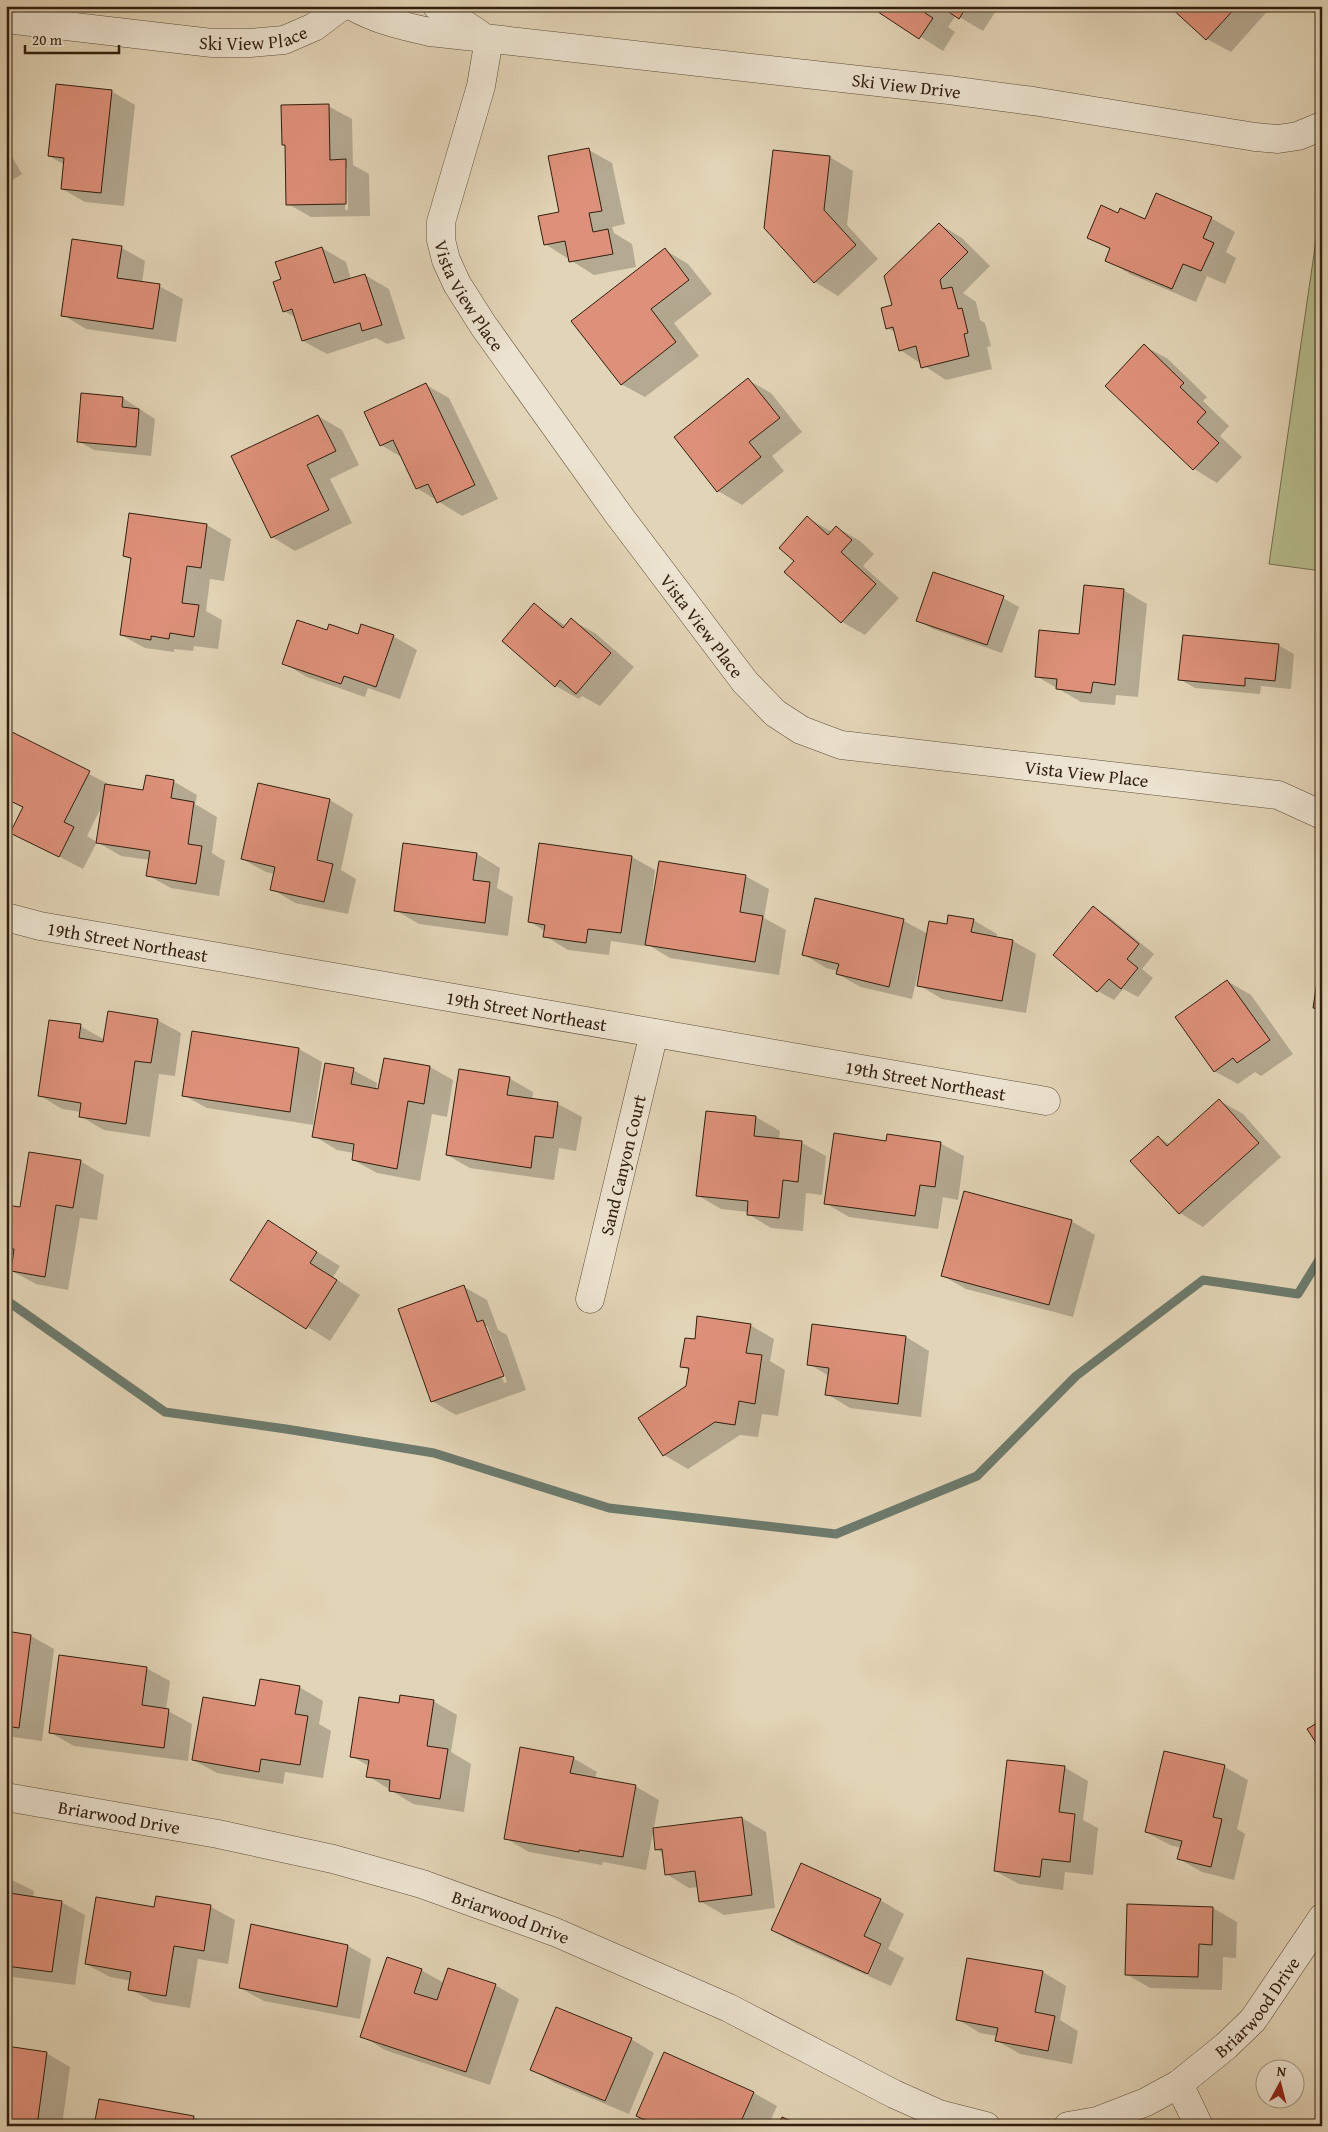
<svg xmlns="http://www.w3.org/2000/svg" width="1328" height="2132" font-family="'Gentium Book Plus',serif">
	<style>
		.green { fill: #b6bc8c; stroke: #746d4d }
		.shadow { fill: #0003; fill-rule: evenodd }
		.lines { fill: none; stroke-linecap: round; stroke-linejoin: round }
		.stream { stroke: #6d7a6c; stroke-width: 9 }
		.building { fill: #de917a; stroke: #311e0e }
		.minor-casing { stroke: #5d4c38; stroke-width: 29 }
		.minor { stroke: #ece3d0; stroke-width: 28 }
		.labels { text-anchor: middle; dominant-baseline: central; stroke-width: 4.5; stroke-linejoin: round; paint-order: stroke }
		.street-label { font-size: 18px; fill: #311e0e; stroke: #ece3d0 }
	</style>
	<rect width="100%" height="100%" fill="#e2d4b6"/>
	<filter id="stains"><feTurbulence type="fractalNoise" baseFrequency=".004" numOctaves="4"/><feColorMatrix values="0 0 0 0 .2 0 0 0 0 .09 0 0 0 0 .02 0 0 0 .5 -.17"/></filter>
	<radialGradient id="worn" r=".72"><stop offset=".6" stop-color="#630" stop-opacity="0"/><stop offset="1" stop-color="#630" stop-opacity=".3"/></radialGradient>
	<path class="green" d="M 1322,199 L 1322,571 L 1269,564 Z"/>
	<path class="shadow" d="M 872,6 L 999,6 L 983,31 L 956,15 L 948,27 L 955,32 L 943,51 Z
		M 1171,6 L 1272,6 L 1231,52 L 1207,39 Z
		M 111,91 L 135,105 L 124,206 L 85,202 L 62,189 L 65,165 L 49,156 Z
		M 328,106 L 352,119 L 353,165 L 369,174 L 370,216 L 311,217 L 288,204 L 287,146 L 283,144 ZM 345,168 L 347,168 L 348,210 L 345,210 Z
		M 6,146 L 22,174 L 6,184 Z
		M 589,150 L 612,163 L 625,224 L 612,227 L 614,233 L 632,244 L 636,267 L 594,275 L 545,244 Z
		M 830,157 L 853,171 L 847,225 L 878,259 L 838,296 L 815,282 Z
		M 1118,214 L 1146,220 L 1211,218 L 1235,232 L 1226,252 L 1236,258 L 1225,284 L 1207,276 L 1196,302 L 1130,274 L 1107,260 L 1111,250 L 1089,237 Z
		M 939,224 L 962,238 L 990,266 L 963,293 L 976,302 L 980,320 L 985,323 L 991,346 L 987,347 L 992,369 L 946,380 L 900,350 L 895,332 L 887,328 L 894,306 Z
		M 122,248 L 145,261 L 142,283 L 159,286 L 183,299 L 176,342 L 86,329 L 63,315 Z
		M 322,248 L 346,262 L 351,279 L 365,275 L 389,289 L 405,339 L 387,344 L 376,338 L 327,354 L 303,341 L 296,318 L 284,311 Z
		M 665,250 L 688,264 L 712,294 L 674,323 L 699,356 L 645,397 L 621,384 Z
		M 1144,346 L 1168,359 L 1207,397 L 1203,401 L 1229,426 L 1220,436 L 1242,457 L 1217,483 L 1194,469 L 1106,386 Z
		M 748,380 L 771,393 L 802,432 L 772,456 L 784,471 L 742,505 L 718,491 L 675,437 Z
		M 426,385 L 449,398 L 498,499 L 462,516 L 417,488 L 403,458 L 381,445 Z
		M 82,395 L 123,398 L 155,419 L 151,456 L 94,450 L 78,441 Z
		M 318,416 L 342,430 L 359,465 L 330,479 L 352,523 L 295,551 L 272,537 Z
		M 130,514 L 207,525 L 231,539 L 224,581 L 210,579 L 206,611 L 222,620 L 218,649 L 194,646 L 193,651 L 174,649 L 174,652 L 145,648 L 121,635 L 132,560 L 124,556 Z
		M 808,518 L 832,532 L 837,528 L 860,541 L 874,554 L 863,566 L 899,598 L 865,635 L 842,622 L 795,561 Z
		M 1123,590 L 1147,604 L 1138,697 L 1116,695 L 1115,705 L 1081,702 L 1036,676 L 1080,635 Z
		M 1003,598 L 1019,607 L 1002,653 L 933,629 L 917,620 Z
		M 534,605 L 566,626 L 571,620 L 595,633 L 634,667 L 600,706 L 582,696 L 579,699 L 556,686 Z
		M 328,631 L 393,636 L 417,650 L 400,699 L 368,688 L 365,697 L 307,677 L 283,663 Z
		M 1278,645 L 1294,654 L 1291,689 L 1261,686 L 1260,694 L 1195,688 L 1179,679 Z
		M 6,703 L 10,712 L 6,713 Z
		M 6,731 L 112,786 L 144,792 L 173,781 L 197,795 L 195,804 L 217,817 L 212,853 L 225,861 L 219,896 L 171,888 L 147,875 L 150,860 L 121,856 L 97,842 L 83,869 L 12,832 L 24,808 L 6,799 ZM 103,804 L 97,842 L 87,836 Z
		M 258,784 L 330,800 L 353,814 L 341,870 L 356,879 L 348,914 L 295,903 L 272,889 L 275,874 L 266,872 L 242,859 Z
		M 477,854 L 500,868 L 497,888 L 513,897 L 508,936 L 419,924 L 395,910 Z
		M 632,857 L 655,870 L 652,895 L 745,876 L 769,889 L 764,918 L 786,930 L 779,975 L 670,958 L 645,943 L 645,946 L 611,941 L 609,955 L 568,950 L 545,936 L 545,931 L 530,922 Z
		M 815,900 L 904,921 L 928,934 L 948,925 L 973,920 L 997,934 L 996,938 L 1013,941 L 1036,954 L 1026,1013 L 942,999 L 919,985 L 922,969 L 919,969 L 912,999 L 861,987 L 837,974 L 838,971 L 826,968 L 803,954 Z
		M 1094,908 L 1109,917 L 1154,954 L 1142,969 L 1153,978 L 1138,997 L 1123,989 L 1114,1000 L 1098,991 Z
		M 1227,981 L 1251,995 L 1293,1054 L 1261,1076 L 1255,1072 L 1238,1084 L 1214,1071 Z
		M 157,1020 L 181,1033 L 175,1076 L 159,1074 L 150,1137 L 104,1130 L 80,1116 L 81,1112 L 62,1109 L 39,1095 L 80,1026 L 105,1040 Z
		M 193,1033 L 299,1049 L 322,1062 L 313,1125 L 207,1108 L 183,1095 Z
		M 430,1067 L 453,1080 L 447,1117 L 432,1114 L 420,1181 L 377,1173 L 353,1160 L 354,1153 L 337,1150 L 314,1136 L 353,1070 L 377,1083 L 376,1090 L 379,1090 Z
		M 509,1078 L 533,1092 L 532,1100 L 558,1104 L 582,1117 L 576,1151 L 559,1148 L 554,1180 L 470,1168 L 447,1155 Z
		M 1220,1101 L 1243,1114 L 1281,1157 L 1203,1227 L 1180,1213 L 1158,1137 L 1171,1145 Z
		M 707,1112 L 756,1117 L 780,1131 L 779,1140 L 802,1143 L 826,1156 L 822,1195 L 806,1193 L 803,1231 L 771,1228 L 748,1214 L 748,1212 L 721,1209 L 697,1195 Z
		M 887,1142 L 940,1143 L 964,1156 L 958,1200 L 943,1197 L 938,1229 L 849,1217 L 825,1203 Z
		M 80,1161 L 104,1175 L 97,1220 L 80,1218 L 68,1290 L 36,1284 L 12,1271 L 15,1254 L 6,1249 L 6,1206 L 21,1208 Z
		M 1071,1221 L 1095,1235 L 1073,1317 L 966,1289 L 943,1276 Z
		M 269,1222 L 340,1266 L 333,1277 L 360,1295 L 330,1341 L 232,1279 Z
		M 464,1287 L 487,1300 L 498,1330 L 507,1335 L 526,1390 L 456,1415 L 432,1401 ZM 484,1326 L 487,1326 L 507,1382 L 504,1383 Z
		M 750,1325 L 774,1339 L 770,1361 L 785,1370 L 778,1416 L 762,1414 L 758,1437 L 740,1435 L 688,1469 L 664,1455 L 687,1387 L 690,1371 L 682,1366 L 696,1341 Z
		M 814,1325 L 906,1337 L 929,1351 L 921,1417 L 850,1408 L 827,1394 L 829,1376 L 809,1364 Z
		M 6,1632 L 31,1636 L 54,1649 L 42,1741 L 6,1736 Z
		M 146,1668 L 170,1681 L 166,1710 L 192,1724 L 188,1761 L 74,1746 L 51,1733 Z
		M 299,1687 L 323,1701 L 319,1724 L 331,1731 L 323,1778 L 285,1772 L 283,1784 L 217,1773 L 193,1760 L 256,1707 Z
		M 433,1701 L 457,1715 L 451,1752 L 471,1764 L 464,1812 L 413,1804 L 368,1776 L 369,1766 L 351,1756 L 400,1704 Z
		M 1165,1753 L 1225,1767 L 1248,1780 L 1237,1829 L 1245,1834 L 1234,1880 L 1202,1872 L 1179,1859 L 1181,1848 L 1170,1845 L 1146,1832 Z
		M 573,1758 L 597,1772 L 595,1779 L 635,1786 L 659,1800 L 646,1870 L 603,1862 L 602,1865 L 529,1852 L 505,1838 Z
		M 1064,1767 L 1088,1781 L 1083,1820 L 1098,1828 L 1093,1875 L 1065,1872 L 1063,1890 L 1019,1884 L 995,1871 Z
		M 742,1818 L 766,1832 L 775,1908 L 724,1915 L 700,1901 L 698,1887 L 689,1888 L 666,1874 L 664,1854 L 656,1849 Z
		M 6,1877 L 34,1891 L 33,1898 L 61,1902 L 85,1915 L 75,1985 L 6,1976 Z
		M 157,1898 L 211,1907 L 235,1920 L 228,1964 L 198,1959 L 190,2008 L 153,2002 L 130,1989 L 131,1981 L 110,1977 L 86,1964 L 155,1908 Z
		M 880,1900 L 904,1914 L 888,1949 L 904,1958 L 891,1986 L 868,1976 L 882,1944 L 880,1944 L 866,1975 L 796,1944 L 772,1930 Z
		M 1128,1906 L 1213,1908 L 1237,1922 L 1236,1958 L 1223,1957 L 1222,1990 L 1150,1988 L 1126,1974 Z
		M 310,1939 L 348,1946 L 371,1959 L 360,2019 L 264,2001 L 240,1988 Z
		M 421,1970 L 444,1983 L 495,1985 L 519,1999 L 490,2085 L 385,2050 L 362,2036 Z
		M 1043,1972 L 1066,1986 L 1060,2020 L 1078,2031 L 1072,2064 L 1020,2054 L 997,2041 L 997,2036 L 980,2033 L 957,2019 Z
		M 631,2039 L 654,2053 L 629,2114 L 555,2083 L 531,2069 Z
		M 46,2053 L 70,2067 L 62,2126 L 6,2126 Z
		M 754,2093 L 777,2106 L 768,2126 L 656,2126 L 638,2115 Z
		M 194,2117 L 209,2126 L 95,2126 Z"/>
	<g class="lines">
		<path class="stream" d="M 6,1300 L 165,1412 L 286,1429 L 434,1453 L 609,1508 L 836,1534 L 977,1476 L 1076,1376 L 1203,1280 L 1298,1294 L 1322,1255"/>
	</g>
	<path class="building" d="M 869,6 L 929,6 L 925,13 L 933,18 L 919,39 Z
		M 940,6 L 967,6 L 959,19 Z
		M 1169,6 L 1237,6 L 1206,40 Z
		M 56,84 L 112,90 L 101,193 L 61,189 L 64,158 L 48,156 Z
		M 329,104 L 330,160 L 346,159 L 346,204 L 286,205 L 285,145 L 282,145 L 281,105 Z
		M 589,148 L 602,211 L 589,213 L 593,232 L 608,229 L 613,254 L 569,262 L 565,241 L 544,245 L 538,216 L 559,212 L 548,156 Z
		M 773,150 L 830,156 L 824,210 L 856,245 L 814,283 L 764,228 Z
		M 1156,193 L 1212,217 L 1203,238 L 1214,243 L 1201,271 L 1183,264 L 1172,289 L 1105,261 L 1110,248 L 1087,238 L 1101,205 L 1118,213 L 1120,208 L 1145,219 Z
		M 939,223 L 968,252 L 940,280 L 942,289 L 952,287 L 958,309 L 962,308 L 968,333 L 964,334 L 969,356 L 921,368 L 916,346 L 899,351 L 893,327 L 886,329 L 881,308 L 892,305 L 884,276 Z
		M 72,239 L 122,246 L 117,278 L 160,284 L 153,329 L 61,316 Z
		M 322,247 L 334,283 L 365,274 L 382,325 L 362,331 L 360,323 L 302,341 L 292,309 L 283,312 L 273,282 L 281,279 L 275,262 Z
		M 665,248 L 689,280 L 651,309 L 676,342 L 621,385 L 571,321 Z
		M 1144,344 L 1184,383 L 1180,387 L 1206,412 L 1197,422 L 1219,443 L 1193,470 L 1105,386 Z
		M 748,378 L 780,418 L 749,442 L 761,457 L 717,492 L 674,437 Z
		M 426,383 L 475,485 L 437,503 L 428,484 L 416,489 L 393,440 L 380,446 L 364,412 Z
		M 81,393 L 123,397 L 122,407 L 139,409 L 136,447 L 77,442 Z
		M 318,415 L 336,451 L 307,465 L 329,510 L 271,538 L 231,456 Z
		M 129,513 L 207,524 L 201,568 L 187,566 L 182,603 L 199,605 L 194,637 L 170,633 L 169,639 L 151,636 L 151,640 L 120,635 L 131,558 L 123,556 Z
		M 807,516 L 828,535 L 836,526 L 852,540 L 841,552 L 876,584 L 841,623 L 784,572 L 794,561 L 779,548 Z
		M 933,572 L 1004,596 L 987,645 L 916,621 Z
		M 1084,585 L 1124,589 L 1115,685 L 1093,682 L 1091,693 L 1056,689 L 1057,679 L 1035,677 L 1039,630 L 1079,634 Z
		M 534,603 L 563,628 L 571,618 L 611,653 L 576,694 L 560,680 L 555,687 L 502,641 Z
		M 297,620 L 327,630 L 329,624 L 358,634 L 361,624 L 394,635 L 376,687 L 344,676 L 341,684 L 282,664 Z
		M 1183,635 L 1279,644 L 1275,681 L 1245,678 L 1245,686 L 1178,680 Z
		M 6,729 L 90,771 L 64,822 L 74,827 L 59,857 L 10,833 L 23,807 L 6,799 Z
		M 146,775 L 174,780 L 171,798 L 194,802 L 188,844 L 202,846 L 196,884 L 146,876 L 150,851 L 96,843 L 105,784 L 143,790 Z
		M 258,783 L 330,799 L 317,860 L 333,864 L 324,902 L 270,890 L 275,867 L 241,859 Z
		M 403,843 L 477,853 L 473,880 L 490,882 L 485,923 L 394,911 Z
		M 539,843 L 632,856 L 621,933 L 588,929 L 586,943 L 543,937 L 545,925 L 528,922 Z
		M 659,861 L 746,875 L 740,912 L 763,916 L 755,962 L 645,945 Z
		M 815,898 L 904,919 L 889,987 L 836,974 L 839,964 L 802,955 Z
		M 1093,906 L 1139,944 L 1127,959 L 1138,968 L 1121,989 L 1109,979 L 1097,992 L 1053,955 Z
		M 948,915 L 974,919 L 971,932 L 1013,940 L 1002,1001 L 917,986 L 929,921 L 947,924 Z
		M 1322,949 L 1322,1009 L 1313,1008 Z
		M 1227,980 L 1270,1040 L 1237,1063 L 1233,1058 L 1214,1072 L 1175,1017 Z
		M 108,1011 L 158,1019 L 151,1063 L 135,1061 L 126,1124 L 79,1117 L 81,1103 L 38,1096 L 49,1020 L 81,1024 L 79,1038 L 103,1042 Z
		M 192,1031 L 299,1048 L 290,1112 L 182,1096 Z
		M 384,1058 L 430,1066 L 424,1104 L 408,1101 L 397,1169 L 352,1160 L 354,1144 L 312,1137 L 325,1063 L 354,1068 L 351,1084 L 378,1089 Z
		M 459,1069 L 510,1077 L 507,1095 L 558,1102 L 553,1138 L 535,1136 L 531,1168 L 446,1155 Z
		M 1219,1099 L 1259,1143 L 1179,1214 L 1130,1161 L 1158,1136 L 1167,1146 Z
		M 706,1111 L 756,1116 L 754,1136 L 802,1141 L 798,1182 L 783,1180 L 779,1218 L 747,1215 L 748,1201 L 696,1196 Z
		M 834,1133 L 886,1141 L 887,1134 L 941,1142 L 935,1187 L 920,1185 L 915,1216 L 824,1204 Z
		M 29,1152 L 81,1160 L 73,1208 L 56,1205 L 45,1277 L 11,1271 L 14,1249 L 6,1248 L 6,1205 L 20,1207 Z
		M 964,1191 L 1072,1220 L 1049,1305 L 941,1276 Z
		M 268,1220 L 317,1252 L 310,1263 L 337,1280 L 306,1329 L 230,1280 Z
		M 464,1285 L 477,1322 L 483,1320 L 504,1376 L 431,1402 L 398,1309 Z
		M 697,1316 L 751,1324 L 746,1353 L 762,1355 L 755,1404 L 739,1401 L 735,1425 L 715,1422 L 663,1456 L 638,1418 L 686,1386 L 689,1368 L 680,1367 L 685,1338 L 695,1339 Z
		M 812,1324 L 906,1336 L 898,1404 L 825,1395 L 829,1368 L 807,1365 Z
		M 6,1631 L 31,1635 L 19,1728 L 6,1726 Z
		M 59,1655 L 147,1667 L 142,1705 L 169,1709 L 164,1748 L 49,1733 Z
		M 260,1679 L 300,1686 L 295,1714 L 308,1716 L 300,1765 L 261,1759 L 259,1772 L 192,1760 L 203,1697 L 255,1706 Z
		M 400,1695 L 434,1700 L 427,1746 L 448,1749 L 440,1799 L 389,1791 L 390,1780 L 366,1777 L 369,1760 L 350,1757 L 359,1697 L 399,1703 Z
		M 1322,1720 L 1322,1752 L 1307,1729 Z
		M 520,1747 L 574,1757 L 570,1773 L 636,1785 L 623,1857 L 579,1850 L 579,1852 L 504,1839 Z
		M 1164,1751 L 1225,1765 L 1213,1817 L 1222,1819 L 1211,1867 L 1177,1859 L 1182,1841 L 1145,1832 Z
		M 1007,1760 L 1065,1766 L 1059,1812 L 1075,1814 L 1070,1862 L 1042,1859 L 1040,1877 L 994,1871 Z
		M 742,1817 L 752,1895 L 699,1902 L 695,1871 L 665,1875 L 662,1849 L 655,1850 L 653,1828 Z
		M 801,1863 L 881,1899 L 864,1936 L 881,1944 L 868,1974 L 771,1930 Z
		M 6,1875 L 11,1876 L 9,1893 L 62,1901 L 52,1972 L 6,1966 Z
		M 156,1896 L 211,1905 L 204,1951 L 174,1946 L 166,1996 L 128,1990 L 131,1972 L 85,1964 L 96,1897 L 154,1907 Z
		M 1127,1904 L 1213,1907 L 1212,1945 L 1199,1944 L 1198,1977 L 1125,1975 Z
		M 251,1924 L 348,1945 L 337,2007 L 239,1988 Z
		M 387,1957 L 422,1969 L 414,1993 L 437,2000 L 448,1968 L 496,1984 L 466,2072 L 360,2037 Z
		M 967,1958 L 1043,1971 L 1035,2012 L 1055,2016 L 1048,2051 L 995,2041 L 998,2028 L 956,2020 Z
		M 556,2007 L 632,2038 L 605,2101 L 530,2070 Z
		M 6,2046 L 47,2052 L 37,2126 L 6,2126 Z
		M 664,2052 L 754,2092 L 739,2126 L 659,2126 L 636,2116 Z
		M 99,2099 L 194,2116 L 192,2126 L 94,2126 Z
		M 782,2117 L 803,2126 L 778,2126 Z"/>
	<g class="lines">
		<defs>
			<g id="minor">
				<path id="s1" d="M 352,6 C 377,20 402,26 430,32 L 949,90 L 1033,101 L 1255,137 L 1278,139 L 1298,136 L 1322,126"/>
				<path d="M 437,6 L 479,34"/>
				<path id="s2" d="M 6,19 L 212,43 L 250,43 L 284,40 L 314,27 L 342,6"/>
				<path id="s3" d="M 489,39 L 481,86 L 441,222 L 441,240 L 446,260 L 457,284 L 483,325 L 618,514 L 745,682 L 775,713 L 801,730 L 841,745 L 1278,795 L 1322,815"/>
				<path id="s4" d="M 6,917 L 40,926 L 1046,1101"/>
				<path id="s5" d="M 590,1299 L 654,1033"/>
				<path id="s6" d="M 6,1797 L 218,1834 L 333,1859 L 422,1884 L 555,1932 L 729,2008 L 894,2094 L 939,2114 L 986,2126"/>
				<path d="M 1179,2084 L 1199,2126"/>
				<path id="s7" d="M 1068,2126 L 1097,2121 L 1146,2102 L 1179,2084 L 1226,2046 L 1253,2020 L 1322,1918"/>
			</g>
		</defs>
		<use href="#minor" class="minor-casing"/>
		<use href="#minor" class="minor"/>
	</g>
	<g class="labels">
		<g class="street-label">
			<text stroke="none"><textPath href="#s2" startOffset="249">Ski View Place</textPath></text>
			<text stroke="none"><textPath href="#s1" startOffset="562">Ski View Drive</textPath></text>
			<text stroke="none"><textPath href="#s3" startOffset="270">Vista View Place</textPath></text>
			<text stroke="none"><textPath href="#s3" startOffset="675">Vista View Place</textPath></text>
			<text stroke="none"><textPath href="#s3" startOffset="1110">Vista View Place</textPath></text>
			<text stroke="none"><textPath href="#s4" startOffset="124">19th Street Northeast</textPath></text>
			<text stroke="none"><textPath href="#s4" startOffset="529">19th Street Northeast</textPath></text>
			<text stroke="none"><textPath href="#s4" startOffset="934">19th Street Northeast</textPath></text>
			<text stroke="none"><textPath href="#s5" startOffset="138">Sand Canyon Court</textPath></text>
			<text stroke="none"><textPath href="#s6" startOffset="115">Briarwood Drive</textPath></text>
			<text stroke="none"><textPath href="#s6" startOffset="520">Briarwood Drive</textPath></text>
			<text stroke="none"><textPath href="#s7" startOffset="230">Briarwood Drive</textPath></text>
		</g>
	</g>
	<rect width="1328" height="2132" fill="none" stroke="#e2d4b6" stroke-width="25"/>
	<rect x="8" y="8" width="1313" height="2117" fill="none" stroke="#311e0e" stroke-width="2.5"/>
	<rect x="12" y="12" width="1303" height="2107" fill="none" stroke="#311e0e"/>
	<g transform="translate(1280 2084) rotate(7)"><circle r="24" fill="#ece3d0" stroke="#a19482"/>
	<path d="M0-4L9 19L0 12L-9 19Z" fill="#8f2418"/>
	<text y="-8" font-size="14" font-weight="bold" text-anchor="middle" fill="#311e0e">N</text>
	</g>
	<path d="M25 45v8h94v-8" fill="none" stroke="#311e0e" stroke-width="2.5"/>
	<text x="32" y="45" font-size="15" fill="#311e0e" stroke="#ece3d0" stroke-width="4" paint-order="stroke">20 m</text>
	<rect width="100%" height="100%" filter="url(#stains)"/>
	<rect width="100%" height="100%" fill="url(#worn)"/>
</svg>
